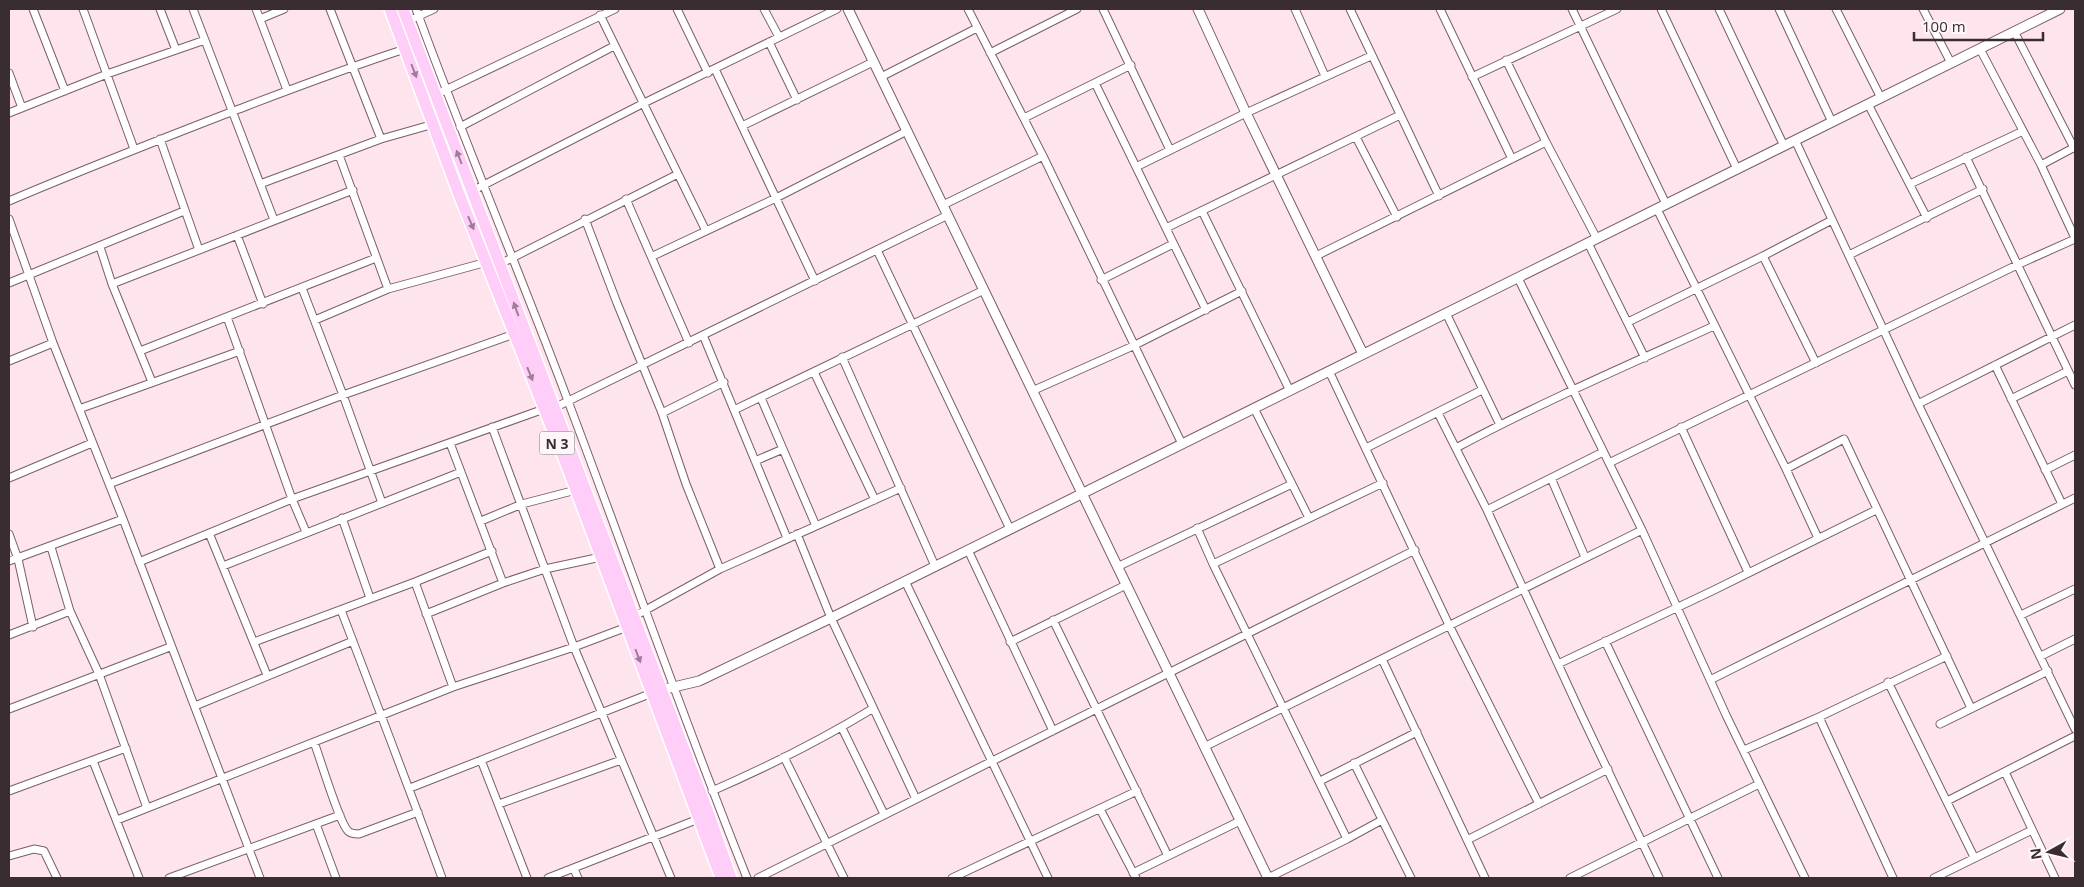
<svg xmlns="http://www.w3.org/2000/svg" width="2084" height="887" font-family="'Open Sans',sans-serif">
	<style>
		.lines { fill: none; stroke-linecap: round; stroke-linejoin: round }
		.minor-casing { stroke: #7a5e68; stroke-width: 9 }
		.tertiary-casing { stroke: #7a5e68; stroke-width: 11 }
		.primary-casing { stroke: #fff; stroke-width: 14 }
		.minor { stroke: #fff; stroke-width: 7 }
		.tertiary { stroke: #fff; stroke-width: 9 }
		.primary { stroke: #ffcef8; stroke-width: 11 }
		.oneway { fill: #9c7e95 }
		.labels { text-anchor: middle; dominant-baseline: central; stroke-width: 4; stroke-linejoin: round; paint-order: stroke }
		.shield { fill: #fef7f9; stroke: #756a6e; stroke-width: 1 }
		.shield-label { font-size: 14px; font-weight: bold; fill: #3a2d32 }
	</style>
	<rect width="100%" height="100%" fill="#fee4ec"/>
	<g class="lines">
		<defs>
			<path id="minor" d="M 33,9 L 65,91
				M 83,9 L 134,149
				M 160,9 L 176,50
				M 193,9 L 274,220
				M 256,9 L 287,90
				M 330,9 L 381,139
				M 416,9 C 464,141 519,270 568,401 C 628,560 684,721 747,878
				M 677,9 L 708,73
				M 764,9 L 779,37
				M 968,9 L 1043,156 L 1182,444
				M 1103,9 L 1170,150
				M 1295,9 L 1325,76
				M 1350,9 L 1439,196
				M 1440,9 L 1512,159
				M 1572,9 L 1666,204
				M 1661,9 L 1737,169
				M 1719,9 L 1784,146
				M 1779,9 L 1832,122
				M 1836,9 L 1881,98
				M 1923,9 L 1951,63
				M 600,15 L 706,231
				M 260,19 L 284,9
				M 408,21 L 434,9
				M 2014,31 L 2074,148
				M 769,42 L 797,100
				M 1980,49 L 2041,165 L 2075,238
				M 990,53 L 1077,9
				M 1506,60 L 1546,142 L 1597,239
				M 715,69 L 815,281
				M 9,73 L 22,108
				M 881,77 L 977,28
				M 1472,77 L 1617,9
				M 1095,83 L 1206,310
				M 435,95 L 615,9
				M 1868,104 L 1927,218
				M 9,113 L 107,74 L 205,40
				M 1024,118 L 1131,65
				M 742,126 L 873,62
				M 460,127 L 614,46
				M 1356,137 L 1397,217
				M 160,139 L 199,250
				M 1795,140 L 1918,404 L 2075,729
				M 339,155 L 388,289
				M 1966,157 L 2075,385
				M 2041,165 L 2075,147
				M 1136,167 L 1246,113 L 1371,56
				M 260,184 L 381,139 L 434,124
				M 1910,184 L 2023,131
				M 472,191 L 644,103 L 837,9
				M 626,199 L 689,343
				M 9,201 C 82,170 156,141 231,112 C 289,90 346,68 405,49
				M 943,205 L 1043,156
				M 1657,209 L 1786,469 L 1818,538
				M 1202,211 L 1290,391
				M 9,219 L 53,343 L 123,519 L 260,878
				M 585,219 L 617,303 L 662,413 L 686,484 L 720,569
				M 1166,228 L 1400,115
				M 237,235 L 263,304
				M 1588,243 L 1645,358
				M 100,247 L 112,284 L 152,382
				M 877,250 L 1010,529
				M 1849,255 L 1983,189
				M 653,256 L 776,198 L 907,131
				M 1316,256 L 1546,142
				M 1763,256 L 1816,363
				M 500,264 L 678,174
				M 1518,278 L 1642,530 L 1726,715 L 1805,878
				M 1101,280 L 1173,244
				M 9,283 L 184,211
				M 112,284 L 353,190
				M 302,288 L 343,395 L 382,503
				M 1446,313 L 1500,425
				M 227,317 L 292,499 L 306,532
				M 315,320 L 388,289 L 487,262
				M 1628,322 L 1763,256 L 1832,220
				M 703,335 L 787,538
				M 140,351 L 376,258
				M 842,357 L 935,566
				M 9,361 L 53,343
				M 1995,365 L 2062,504
				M 1329,371 L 1449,625 L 1539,804
				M 814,372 L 875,500
				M 1032,391 L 1133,346 L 1242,291
				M 761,398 L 816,526
				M 2011,399 L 2068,371
				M 1918,404 L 2075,325
				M 554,408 L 948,215
				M 1254,408 L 1309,518
				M 79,409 L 240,351
				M 734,410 L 984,290
				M 662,413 L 724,382
				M 1438,413 L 1487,510 L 1581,714 L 1659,878
				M 492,427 L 574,647 L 671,878
				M 1681,427 L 1748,572
				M 450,443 L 503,583
				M 1366,448 L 1482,390
				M 1456,448 C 1540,403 1628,365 1714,326
				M 755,461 L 783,449
				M 1609,463 L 2017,265 L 2075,239
				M 1786,469 L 1844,439 L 1971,708
				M 2045,470 L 2075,455
				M 9,478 L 92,443
				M 1551,478 L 1585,557
				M 109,484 L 343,395 L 514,334
				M 1487,510 L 1603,452
				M 342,518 L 370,598
				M 481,521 L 522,504 L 576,490
				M 1197,528 L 1213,564 L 1347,839
				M 209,533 L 267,675
				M 9,534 L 18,559 L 33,627
				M 797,534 L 831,618 L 916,799
				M 51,547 L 70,611 L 99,674 L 147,808
				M 968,550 L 1053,731
				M 9,561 L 123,519
				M 139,562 L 292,499 L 544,409
				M 1213,564 L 1383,483
				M 223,566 L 461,472
				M 1117,567 L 1292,484
				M 905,581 L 1048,878
				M 415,582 L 453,687
				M 341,610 C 375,699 409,788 442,878
				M 426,614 L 503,583 L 545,569 L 601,557
				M 2021,615 L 2075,589
				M 633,617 L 720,569 L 901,488
				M 1053,620 L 1168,856
				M 9,635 L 70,611
				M 1605,641 L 1718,878
				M 254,642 L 415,582 L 492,551
				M 1010,642 L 1126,585
				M 2041,656 L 2075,639
				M 1382,659 L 1485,878
				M 1558,664 L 1712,591 L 1876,510
				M 1710,680 L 2075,498
				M 1888,682 L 1974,857
				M 195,706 L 353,641
				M 9,709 L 170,647
				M 1819,717 L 1893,878
				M 1940,724 L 2048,671
				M 842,728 L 884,814
				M 314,742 C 320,758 339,822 348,831 C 351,834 355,834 359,834 L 418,812
				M 1204,747 L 1642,530
				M 1744,750 L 1819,717 L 1947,656
				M 784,757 L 844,878
				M 481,760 L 527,878
				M 93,761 L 139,878
				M 1354,763 L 1411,878
				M 2005,772 L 2055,878
				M 1320,781 L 1417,732
				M 410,788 L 652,693
				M 9,791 L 126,748
				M 712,791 C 767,767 821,740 872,709
				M 1947,801 L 2075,736
				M 499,804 L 621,760
				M 1100,809 L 1136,878
				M 117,820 L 453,687 L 574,647 L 627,627
				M 316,824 L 336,878
				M 1467,840 L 1608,769
				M 9,856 L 34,849 L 44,851 L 57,878
				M 574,869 L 578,878
				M 1133,873 L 1240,821
				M 169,878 L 340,815
				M 548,878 L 701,818
				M 758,878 L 1415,550
				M 952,878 L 1137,791
				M 1268,878 L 1347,839 L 1382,820
				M 1570,878 L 1759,784
				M 1934,878 L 2032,830"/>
			<path id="tertiary" d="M 848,9 L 1268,878
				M 1198,9 L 1246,113 L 1363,354
				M 661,690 L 699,681 L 831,618 L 2060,9"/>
			<path id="primary" d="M 390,9 L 460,197 L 567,466 L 721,878
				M 403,9 L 709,815 L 731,878"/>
		</defs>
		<use href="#minor" class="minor-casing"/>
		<use href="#tertiary" class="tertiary-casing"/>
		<use href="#primary" class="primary-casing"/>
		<use href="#minor" class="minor"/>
		<use href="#tertiary" class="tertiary"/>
		<use href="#primary" class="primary"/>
	</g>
	<defs><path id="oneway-solid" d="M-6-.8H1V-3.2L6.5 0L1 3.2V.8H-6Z" transform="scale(1.25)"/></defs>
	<g class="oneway">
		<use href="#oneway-solid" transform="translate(414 71) rotate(69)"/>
		<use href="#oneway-solid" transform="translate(459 157) rotate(-111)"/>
		<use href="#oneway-solid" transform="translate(471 223) rotate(67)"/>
		<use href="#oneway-solid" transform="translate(516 309) rotate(-110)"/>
		<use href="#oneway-solid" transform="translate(530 374) rotate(68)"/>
		<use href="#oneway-solid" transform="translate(638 656) rotate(69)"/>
	</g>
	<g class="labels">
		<rect class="shield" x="539.5" y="431.5" width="35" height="23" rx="4"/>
		<g class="shield-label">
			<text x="557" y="443">N 3</text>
		</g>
	</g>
	<rect width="2084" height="887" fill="none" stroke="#3a2d32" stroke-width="20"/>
	<g transform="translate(2049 852) rotate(262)" stroke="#fef7f9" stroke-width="4" paint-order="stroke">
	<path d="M0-4L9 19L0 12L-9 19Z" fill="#3a2d32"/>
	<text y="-8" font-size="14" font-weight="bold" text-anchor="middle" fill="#3a2d32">N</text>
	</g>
	<path d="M1914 32v8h129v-8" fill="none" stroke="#3a2d32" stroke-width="2.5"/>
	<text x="1922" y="32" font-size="15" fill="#3a2d32" stroke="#fef7f9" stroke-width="4" paint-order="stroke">100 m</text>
</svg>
